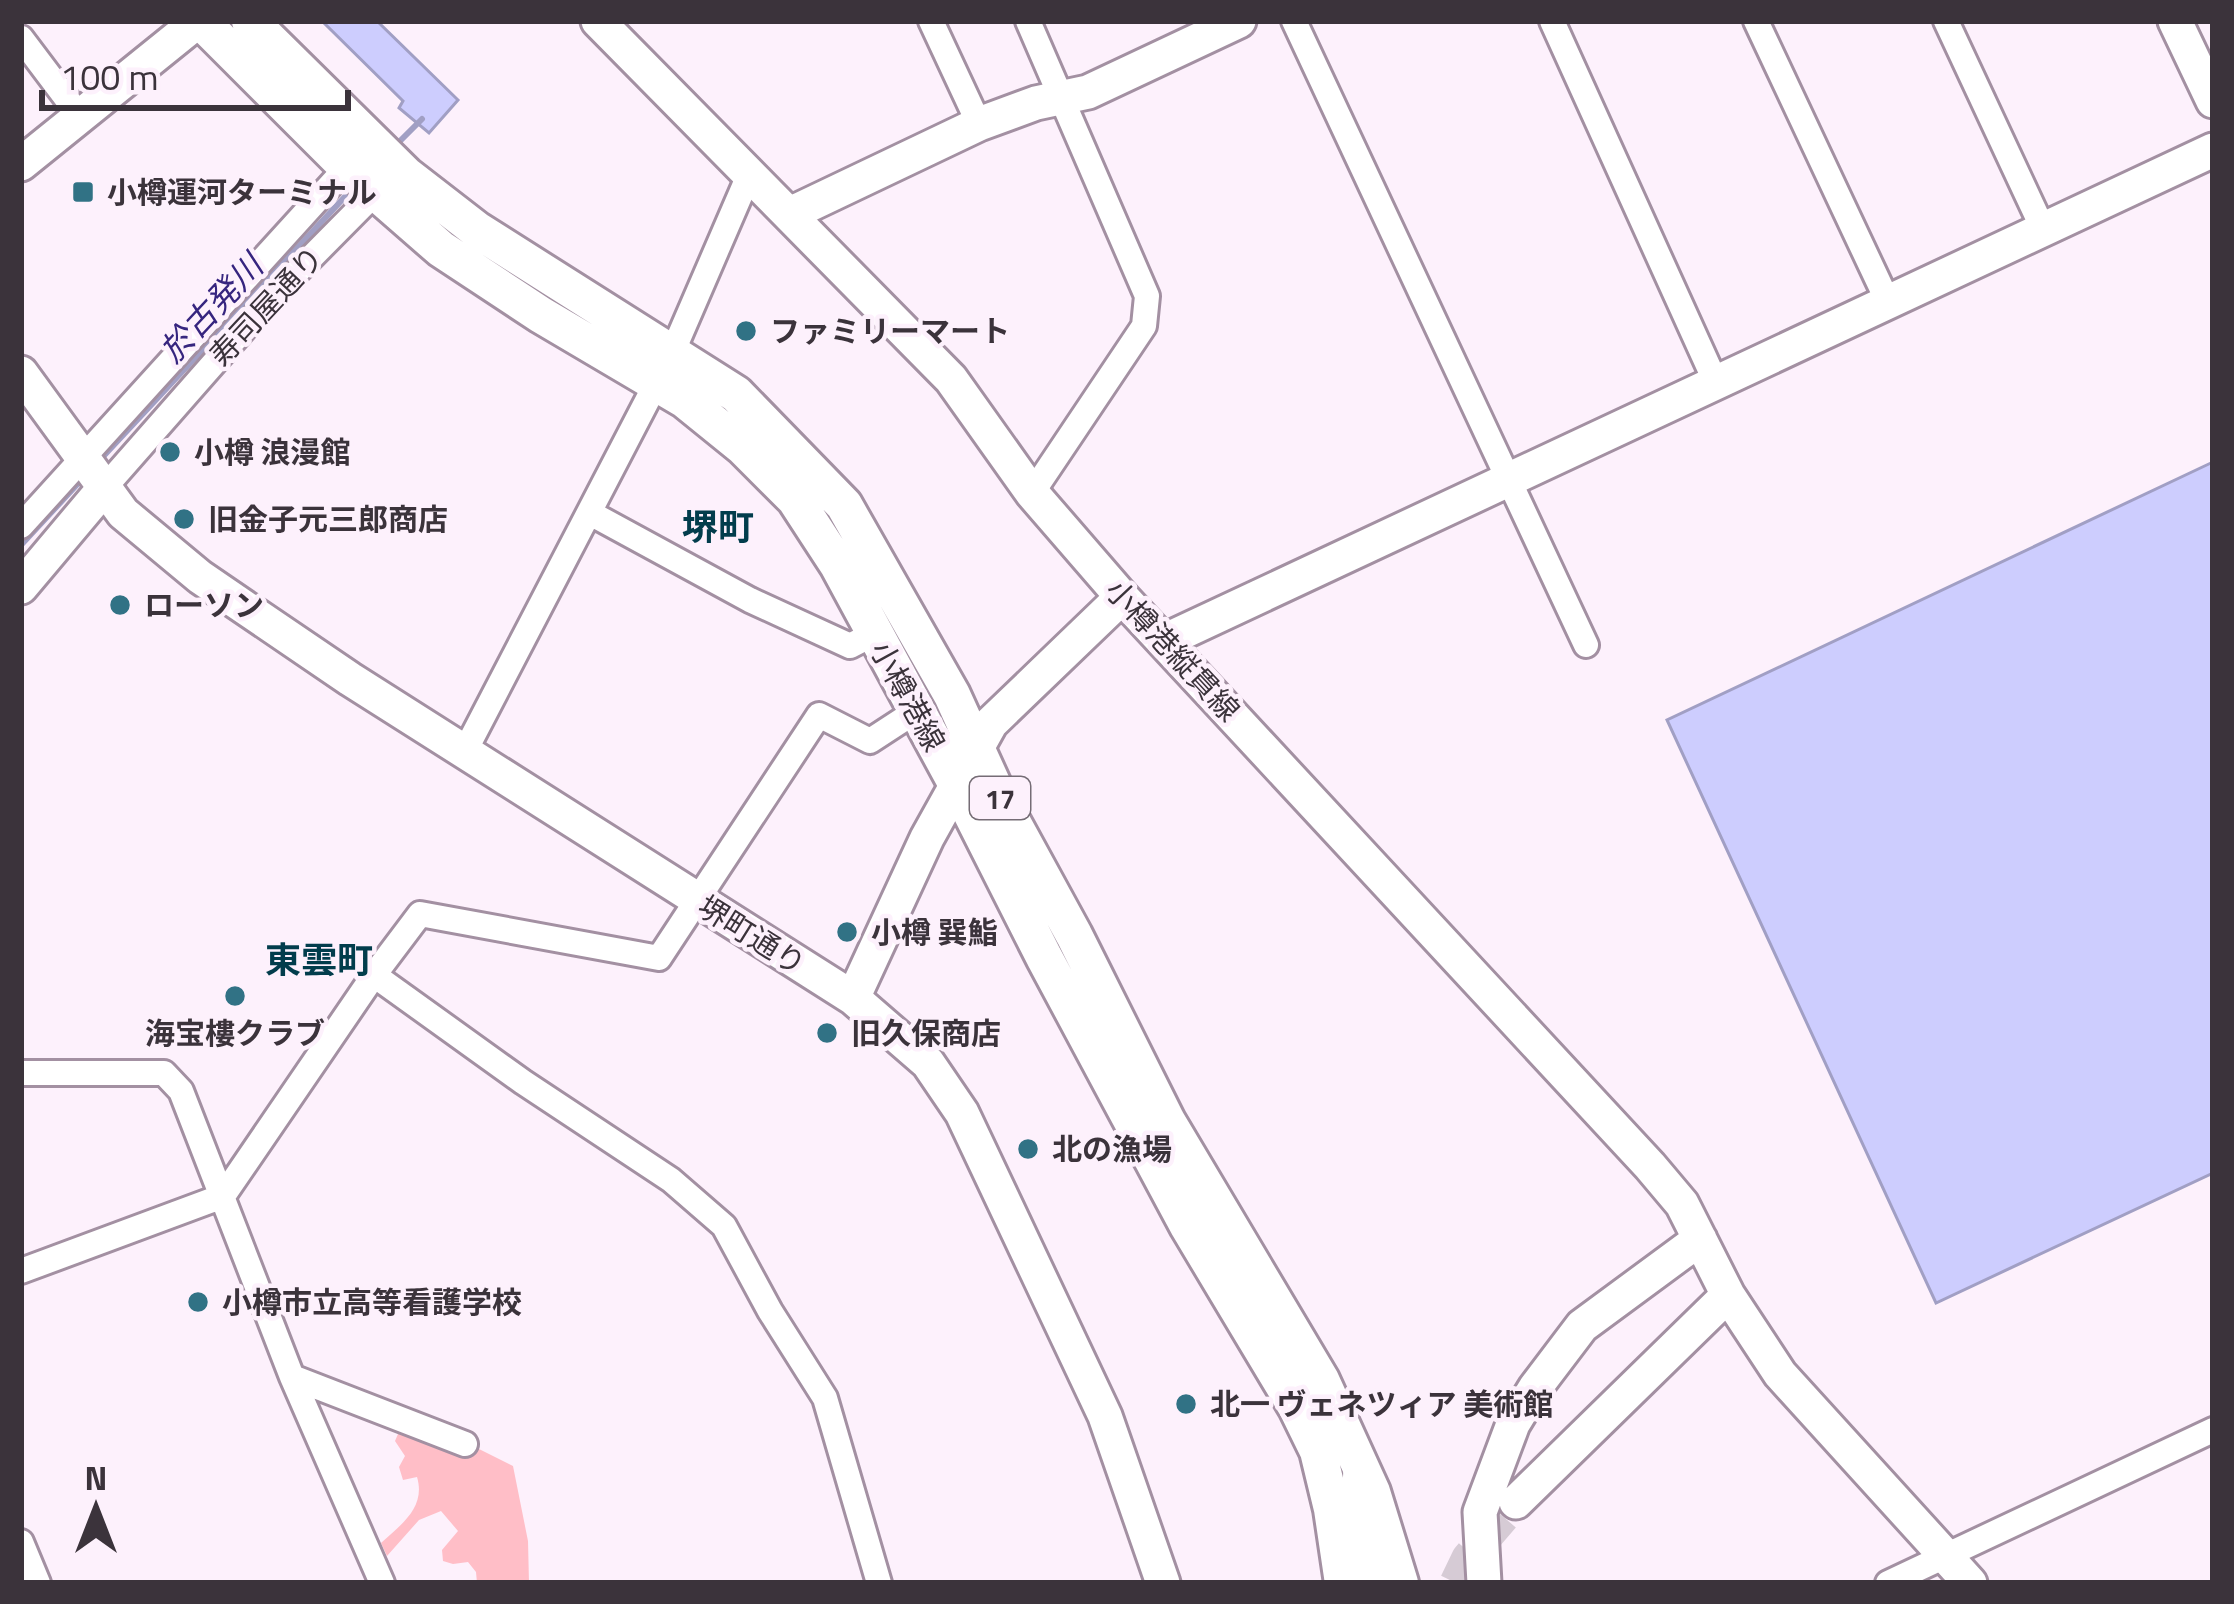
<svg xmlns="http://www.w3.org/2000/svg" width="2234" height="1604" font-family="'Titillium Web','Noto Sans JP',sans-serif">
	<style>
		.green { fill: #ffbec7 }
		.water { fill: #cdcdfe; stroke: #a19fc4; stroke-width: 3 }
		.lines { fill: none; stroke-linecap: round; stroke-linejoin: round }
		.stream { stroke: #a19fc4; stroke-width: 6 }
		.secondary-tunnel { stroke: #d6cbd5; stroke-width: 33; stroke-dasharray: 33 16; stroke-linecap: butt }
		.street-casing { stroke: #a390a2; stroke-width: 30 }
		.secondary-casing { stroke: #a390a2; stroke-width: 39 }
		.primary-casing { stroke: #a390a2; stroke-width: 42 }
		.street { stroke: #fff; stroke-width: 24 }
		.secondary { stroke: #fff; stroke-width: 33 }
		.primary { stroke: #fff; stroke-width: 36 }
		.poi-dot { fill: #317285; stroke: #fdf1fc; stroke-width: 4.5 }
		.labels { text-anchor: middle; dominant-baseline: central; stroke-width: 9; stroke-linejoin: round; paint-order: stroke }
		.shield { fill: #fdf1fc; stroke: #756c75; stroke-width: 3 }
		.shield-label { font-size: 27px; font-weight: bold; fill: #3b333b }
		.poi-label { font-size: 30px; font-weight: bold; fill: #3b333b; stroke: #fdf1fc; text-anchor: start }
		.street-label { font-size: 30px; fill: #3b333b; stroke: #fdf1fc }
		.water-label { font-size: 33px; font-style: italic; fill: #36257f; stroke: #fdf1fc }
		.quarter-label { font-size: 36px; font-weight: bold; fill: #023d4c; stroke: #fdf1fc }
	</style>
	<rect width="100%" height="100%" fill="#fdf1fc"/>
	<path class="green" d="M 401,1427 L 479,1449 L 513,1466 L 528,1541 L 529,1583 L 477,1583 L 476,1572 L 468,1562 L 453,1564 L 443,1561 L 442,1550 L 458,1531 L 441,1511 L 419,1520 L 387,1556 L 381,1543 C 402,1524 426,1507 417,1477 L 403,1480 L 399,1467 L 405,1456 L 395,1441 Z"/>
	<path class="water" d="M 322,21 L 377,21 L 458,100 L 429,133 L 399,108 L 403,101 Z
		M 2213,462 L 2213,1173 L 1936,1303 L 1667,720 Z"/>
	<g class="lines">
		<path class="stream" d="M 393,148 L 422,119
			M 97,463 L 354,187
			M 21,545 L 84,477"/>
		<path class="secondary-tunnel" d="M 1456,1583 L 1468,1558 L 1516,1502"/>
		<defs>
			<path id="street" d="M 931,21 L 979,124
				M 1028,21 L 1147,296 L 1144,326 L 1032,493
				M 1294,21 L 1586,645
				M 1552,21 L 1716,383
				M 1756,21 L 1888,302
				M 1946,21 L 2043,229
				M 21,38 L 79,115
				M 105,487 L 271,298 L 375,193
				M 590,513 L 750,600 L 850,646 L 873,634
				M 21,526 L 347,167
				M 465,751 L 673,351 L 749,175
				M 374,975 L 523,1082 L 671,1180 L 724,1226 L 770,1311 L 825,1398 L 879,1583
				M 21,1073 L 164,1073 L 181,1091 L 292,1377 L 382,1583
				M 21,1271 L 223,1196 L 374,975 L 420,914 L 659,958 L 819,715 L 870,741 L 916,711
				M 292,1377 L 465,1444
				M 21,1542 L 38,1583
				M 1888,1583 L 2213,1430"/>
			<path id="secondary" d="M 598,21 L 951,379 L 1032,493 L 1122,597 L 1650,1166 L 1682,1204 L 1728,1295 L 1780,1374 L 1970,1583
				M 2175,21 L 2213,101
				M 21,164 L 198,21
				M 790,214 L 979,124 L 1036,103 L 1088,92 L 1239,21
				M 21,373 L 123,513 L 200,577 L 350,679 L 853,998 L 928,1063 L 962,1113 L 1105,1416 L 1163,1583
				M 21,587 L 105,487
				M 1164,641 L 2213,150
				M 853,998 L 927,838 L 991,723 L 1122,597
				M 1360,1468 L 1358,1505 L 1370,1583
				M 1516,1502 L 1728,1295
				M 1484,1583 L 1480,1512 L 1513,1424 L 1535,1388 L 1582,1326 L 1700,1239"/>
			<path id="primary" d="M 201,21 L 347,167 L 441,249 L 541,315 L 685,400 L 743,447 L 795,499 L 838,565 L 956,783 L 1044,957 L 1188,1226 L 1297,1408 L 1318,1451 L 1332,1509 L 1343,1583
				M 250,21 L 406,175 L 477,230 L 736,394 L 844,505 L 952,695 L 997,794 L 1074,935 L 1167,1121 L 1321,1380 L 1372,1492 L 1400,1583"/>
		</defs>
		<use href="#street" class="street-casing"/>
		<use href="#secondary" class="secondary-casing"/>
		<use href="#primary" class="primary-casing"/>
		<use href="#street" class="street"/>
		<use href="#secondary" class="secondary"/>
		<use href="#primary" class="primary"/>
	</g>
	<g class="poi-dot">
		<rect x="71" y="180" width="24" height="24" rx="6"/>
		<circle cx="746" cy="331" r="12"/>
		<circle cx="170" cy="452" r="12"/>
		<circle cx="184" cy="519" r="12"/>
		<circle cx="120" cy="605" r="12"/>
		<circle cx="847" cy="932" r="12"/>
		<circle cx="235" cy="996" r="12"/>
		<circle cx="827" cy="1033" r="12"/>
		<circle cx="1028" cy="1149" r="12"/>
		<circle cx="198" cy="1302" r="12"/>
		<circle cx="1186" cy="1404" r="12"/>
	</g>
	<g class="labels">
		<rect class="shield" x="970" y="777" width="60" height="42" rx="9"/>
		<g class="shield-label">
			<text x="1000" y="798">17</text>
		</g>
		<g class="poi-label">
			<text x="107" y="192">小樽運河ターミナル</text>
			<text x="770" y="331">ファミリーマート</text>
			<text x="194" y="452">小樽 浪漫館</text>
			<text x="208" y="519">旧金子元三郎商店</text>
			<text x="144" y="605">ローソン</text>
			<text x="871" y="932">小樽 巽鮨</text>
			<text x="235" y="1033" text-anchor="middle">海宝樓クラブ</text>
			<text x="851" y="1033">旧久保商店</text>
			<text x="1052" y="1149">北の漁場</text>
			<text x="222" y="1302">小樽市立高等看護学校</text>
			<text x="1210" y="1404">北一 ヴェネツィア 美術館</text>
		</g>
		<g class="street-label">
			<text transform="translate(266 306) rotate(-47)">寿司屋通り</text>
			<text transform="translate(1173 650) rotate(47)">小樽港縦貫線</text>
			<text transform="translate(908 696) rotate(61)">小樽港線</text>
			<text transform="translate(752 935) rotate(32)">堺町通り</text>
		</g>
		<g class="water-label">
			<text transform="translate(211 308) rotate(-47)">於古発川</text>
		</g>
		<g class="quarter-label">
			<text x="718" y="526">堺町</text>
			<text x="319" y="959">東雲町</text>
		</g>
	</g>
	<rect width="2234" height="1604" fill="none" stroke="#3b333b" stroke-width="48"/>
	<g transform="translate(96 1508)" stroke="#fdf1fc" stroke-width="9" paint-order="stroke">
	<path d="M0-9L21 45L0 30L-21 45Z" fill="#3b333b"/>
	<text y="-18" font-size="33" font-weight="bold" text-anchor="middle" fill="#3b333b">N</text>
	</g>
	<path d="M42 90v18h306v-18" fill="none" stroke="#3b333b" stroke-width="6"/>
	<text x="60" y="90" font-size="36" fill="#3b333b" stroke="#fdf1fc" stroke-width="9" paint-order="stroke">100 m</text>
</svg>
